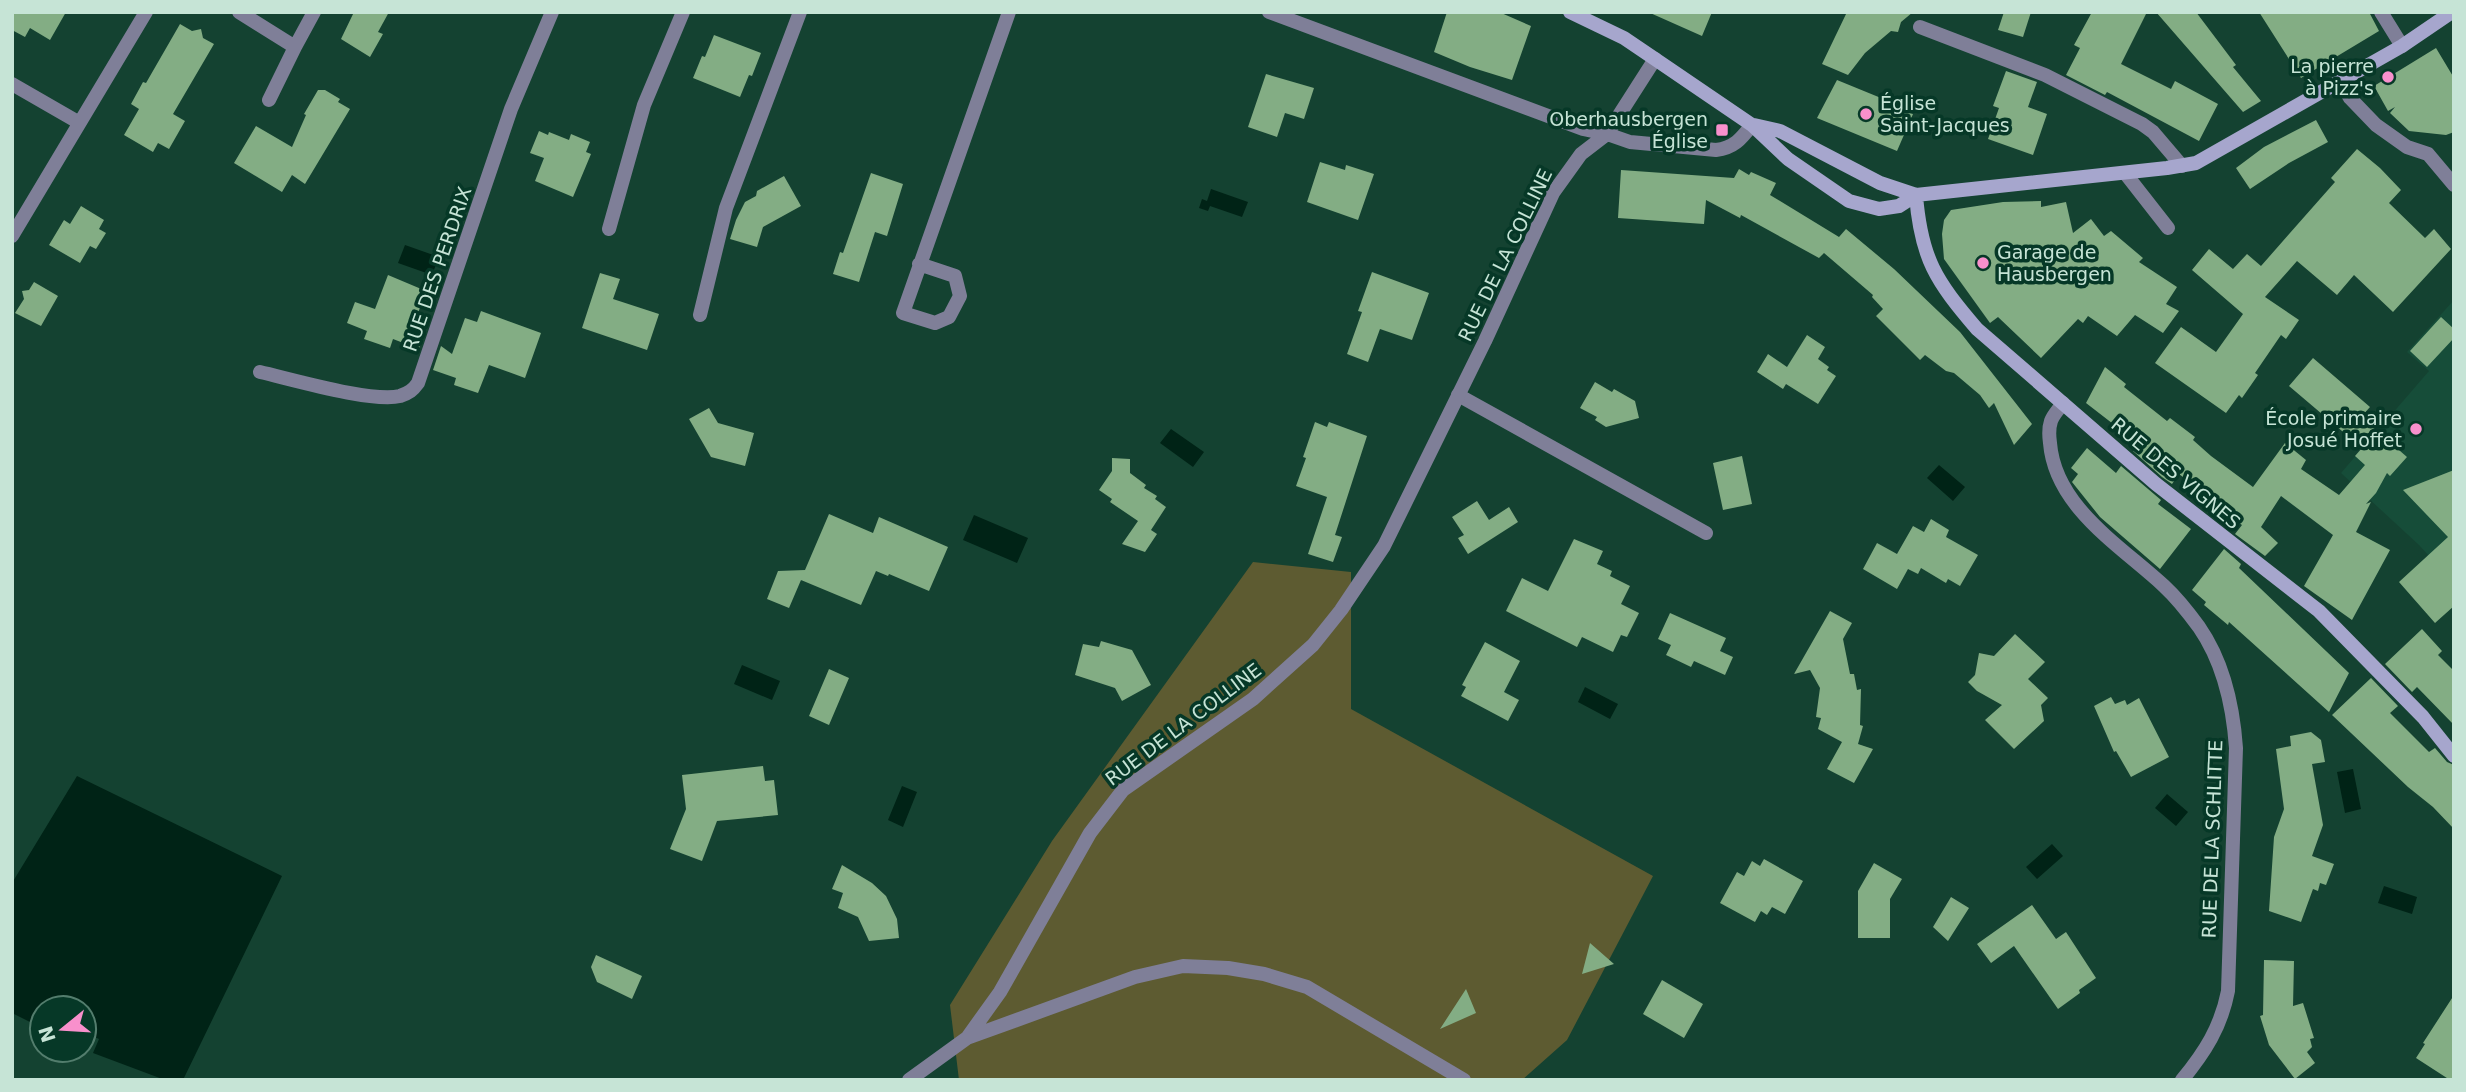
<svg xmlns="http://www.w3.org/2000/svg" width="2466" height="1092" font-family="'DejaVu Sans',sans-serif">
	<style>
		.built { fill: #164d39 }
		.green { fill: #5d5b31 }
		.water { fill: #002316 }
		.building { fill: #83ad84 }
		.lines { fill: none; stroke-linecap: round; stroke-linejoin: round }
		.lane { stroke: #7f7f98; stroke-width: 14 }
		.street { stroke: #7f7f98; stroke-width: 14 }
		.secondary { stroke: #a6a6cd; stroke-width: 14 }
		.poi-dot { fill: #f890cc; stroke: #063827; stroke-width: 2.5 }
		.labels { text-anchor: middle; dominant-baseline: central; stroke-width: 7; stroke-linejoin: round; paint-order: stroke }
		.poi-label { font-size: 19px; fill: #c6e4d6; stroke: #063827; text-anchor: end }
		.street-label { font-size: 19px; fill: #c6e4d6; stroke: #063827 }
	</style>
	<rect width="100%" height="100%" fill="#144231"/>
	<path class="built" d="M 2454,300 L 2454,583 L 2419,545 L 2341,473 L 2429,371 L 2407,352 Z"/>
	<path class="green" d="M 1253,562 L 1351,572 L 1351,709 L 1653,876 L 1567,1040 L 1522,1080 L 959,1080 L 950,1005 L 1052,841 Z"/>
	<path class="water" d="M 1211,189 L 1248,202 L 1242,217 L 1210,206 L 1208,211 L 1199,208 L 1202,199 L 1207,201 Z
		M 405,245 L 439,257 L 432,275 L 398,263 Z
		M 1171,429 L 1204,452 L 1193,467 L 1160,443 Z
		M 1939,465 L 1965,487 L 1953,501 L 1927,478 Z
		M 974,515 L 1028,538 L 1017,563 L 963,540 Z
		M 742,665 L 780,681 L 772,700 L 734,684 Z
		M 1585,687 L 1618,704 L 1610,719 L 1578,702 Z
		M 2353,769 L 2361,809 L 2345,813 L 2337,772 Z
		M 77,776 L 282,876 L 183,1080 L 165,1080 L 93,1053 L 99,1039 L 84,1032 L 84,1008 L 42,1008 L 42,1028 L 12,1013 L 12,883 Z
		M 902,786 L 917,792 L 903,827 L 888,820 Z
		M 2167,794 L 2188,812 L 2176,826 L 2155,808 Z
		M 2052,844 L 2063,856 L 2037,879 L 2026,867 Z
		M 2384,886 L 2417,897 L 2412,914 L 2378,903 Z"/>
	<path class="building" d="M 12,12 L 66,12 L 50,40 L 30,28 L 25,37 L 12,30 Z
		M 354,12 L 389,12 L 378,32 L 383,34 L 370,57 L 341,39 Z
		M 1447,12 L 1499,12 L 1531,26 L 1512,80 L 1470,67 L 1434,52 Z
		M 1648,12 L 1712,12 L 1702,36 Z
		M 1847,12 L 1913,12 L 1901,22 L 1898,32 L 1891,31 L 1865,53 L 1848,75 L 1822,64 Z
		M 2004,12 L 2031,12 L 2023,37 L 1998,30 Z
		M 2092,12 L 2147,12 L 2121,64 L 2171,89 L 2175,81 L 2218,104 L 2199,141 L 2107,92 L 2105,95 L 2066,75 L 2080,48 L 2074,45 Z
		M 2156,12 L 2196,12 L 2236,65 L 2233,67 L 2261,101 L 2243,112 Z
		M 2259,12 L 2369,12 L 2379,31 L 2301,78 Z
		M 180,24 L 192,31 L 201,29 L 203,38 L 214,44 L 173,114 L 185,121 L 169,149 L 158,143 L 153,152 L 124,135 L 139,109 L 131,104 L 143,82 L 146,83 Z
		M 714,35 L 761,53 L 752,76 L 749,75 L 740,97 L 693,78 L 702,56 L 705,57 Z
		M 2436,48 L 2454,78 L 2454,132 L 2446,135 L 2409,131 L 2390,113 L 2395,107 L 2388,111 L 2374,86 Z
		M 2006,71 L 2037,82 L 2028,107 L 2047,114 L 2033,155 L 1988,139 L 1999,108 L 1993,106 Z
		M 1266,74 L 1314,88 L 1304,119 L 1285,113 L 1277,137 L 1248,127 Z
		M 1837,80 L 1881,98 L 1913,114 L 1897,151 L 1817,118 Z
		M 318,90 L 325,90 L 340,99 L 338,102 L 350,109 L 305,184 L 292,175 L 282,192 L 234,163 L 256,126 L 292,147 L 306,115 L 304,114 Z
		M 2316,120 L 2328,142 L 2289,163 L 2250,189 L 2236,168 L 2264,147 Z
		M 539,131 L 548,135 L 549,132 L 569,140 L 571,134 L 590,142 L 586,152 L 591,154 L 573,197 L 535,181 L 544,158 L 530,153 Z
		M 2357,149 L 2380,168 L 2401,190 L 2389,203 L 2425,238 L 2434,229 L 2451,249 L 2393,312 L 2354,275 L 2337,295 L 2297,261 L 2265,297 L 2299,320 L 2286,339 L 2281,335 L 2255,373 L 2258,375 L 2242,398 L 2239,395 L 2226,413 L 2155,363 L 2181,327 L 2216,352 L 2243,314 L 2192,270 L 2209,249 L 2233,269 L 2247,254 L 2261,266 L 2335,182 L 2331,178 Z
		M 1320,162 L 1345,170 L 1346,165 L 1374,174 L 1358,220 L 1307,202 Z
		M 1739,169 L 1749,175 L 1751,172 L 1776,183 L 1770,195 L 1839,237 L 1846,229 L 1894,269 L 1960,332 L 2032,424 L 2014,445 L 1994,403 L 1989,408 L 1980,395 L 1954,373 L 1946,371 L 1925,355 L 1920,360 L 1876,316 L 1883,309 L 1872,297 L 1873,295 L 1824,253 L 1819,258 L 1741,215 L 1740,218 L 1706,200 L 1704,224 L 1618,218 L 1621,170 L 1734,178 Z
		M 871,173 L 903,184 L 887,236 L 875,232 L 859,282 L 833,274 L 840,252 L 843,253 Z
		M 784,176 L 801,206 L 763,227 L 757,247 L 730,239 L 736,220 L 745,202 L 756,196 L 757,191 Z
		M 2041,201 L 2041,207 L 2066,202 L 2073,233 L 2091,219 L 2104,236 L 2111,231 L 2143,258 L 2139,262 L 2177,287 L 2166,304 L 2179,311 L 2163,333 L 2135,315 L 2117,336 L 2088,316 L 2083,323 L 2078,319 L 2041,358 L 1998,317 L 1990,323 L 1944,259 L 1942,234 L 1944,220 L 1951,210 L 2003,202 Z
		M 81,206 L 104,220 L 99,229 L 106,233 L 96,249 L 90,246 L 80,263 L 49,245 L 64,220 L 70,224 Z
		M 1372,272 L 1429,293 L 1412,340 L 1380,329 L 1368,362 L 1347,354 L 1362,312 L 1358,311 Z
		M 600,273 L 620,279 L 613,299 L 659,314 L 647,350 L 582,328 Z
		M 388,275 L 426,291 L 413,327 L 424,335 L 419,349 L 393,339 L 390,348 L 364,339 L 367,331 L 347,323 L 355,302 L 375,309 Z
		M 34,282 L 58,296 L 41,326 L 15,313 L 24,299 L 22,291 L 29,290 Z
		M 481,311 L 541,333 L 525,378 L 489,365 L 478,393 L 454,385 L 456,378 L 433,370 L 441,346 L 452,354 L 465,318 L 477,322 Z
		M 2441,317 L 2454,329 L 2454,338 L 2427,367 L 2410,351 Z
		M 1807,335 L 1825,347 L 1818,359 L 1829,367 L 1827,370 L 1836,376 L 1818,404 L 1786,384 L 1783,389 L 1757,372 L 1768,354 L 1787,367 Z
		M 2313,358 L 2370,407 L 2361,417 L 2407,457 L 2390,476 L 2387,473 L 2376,493 L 2366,504 L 2371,502 L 2356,532 L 2390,550 L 2352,620 L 2304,586 L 2333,535 L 2281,496 L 2261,527 L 2278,543 L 2265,556 L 2235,534 L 2242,525 L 2211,503 L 2213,500 L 2179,474 L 2172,484 L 2162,477 L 2133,451 L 2139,444 L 2086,403 L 2105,367 L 2126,384 L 2124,387 L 2167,421 L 2170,418 L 2195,437 L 2193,440 L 2211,456 L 2253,487 L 2285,443 L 2306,460 L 2301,469 L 2339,495 L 2365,465 L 2355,456 L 2362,448 L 2289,386 Z
		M 1595,382 L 1612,392 L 1614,389 L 1635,401 L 1639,418 L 1606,427 L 1595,420 L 1597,417 L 1580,408 Z
		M 709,408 L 718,423 L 754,433 L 745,466 L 711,457 L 689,419 Z
		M 1315,422 L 1327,427 L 1329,422 L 1367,436 L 1335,535 L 1342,537 L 1333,562 L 1308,554 L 1327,497 L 1296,486 L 1306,458 L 1303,457 Z
		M 2087,448 L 2116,473 L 2121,466 L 2161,500 L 2158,504 L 2191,529 L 2160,569 L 2100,517 L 2072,482 L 2078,474 L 2071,468 Z
		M 1742,456 L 1752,504 L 1723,510 L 1713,463 Z
		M 1112,458 L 1130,459 L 1130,473 L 1146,485 L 1144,488 L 1157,496 L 1155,499 L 1166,507 L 1151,530 L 1157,534 L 1145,552 L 1122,544 L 1138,521 L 1110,502 L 1112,499 L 1099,490 L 1112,471 Z
		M 2454,470 L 2454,606 L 2435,623 L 2399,582 L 2448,537 L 2403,490 Z
		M 1477,501 L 1489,520 L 1509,507 L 1518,522 L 1468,554 L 1458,538 L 1464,535 L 1452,517 Z
		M 829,514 L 873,533 L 879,517 L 948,547 L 929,591 L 889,574 L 888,576 L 876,571 L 861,605 L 801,580 L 804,573 L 789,608 L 767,599 L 778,571 L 805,570 Z
		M 1931,519 L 1949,530 L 1946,537 L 1978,555 L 1960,586 L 1948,579 L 1946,583 L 1921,568 L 1918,574 L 1908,569 L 1897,589 L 1863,569 L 1877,543 L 1897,554 L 1913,526 L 1924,532 Z
		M 1574,539 L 1603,551 L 1597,564 L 1612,571 L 1610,576 L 1630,586 L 1621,604 L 1639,613 L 1627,637 L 1621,635 L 1613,652 L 1582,637 L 1577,647 L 1506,611 L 1522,578 L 1548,591 Z
		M 2224,549 L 2241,564 L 2239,568 L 2349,673 L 2329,712 L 2229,622 L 2228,625 L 2204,605 L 2206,602 L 2192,590 Z
		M 1830,611 L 1852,623 L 1843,639 L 1850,674 L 1854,674 L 1857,690 L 1861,689 L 1860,725 L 1863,726 L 1858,744 L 1873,749 L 1854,783 L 1827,769 L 1842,742 L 1818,729 L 1821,718 L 1816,717 L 1820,688 L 1810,670 L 1794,674 Z
		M 1670,613 L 1726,638 L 1720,651 L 1733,657 L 1725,675 L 1694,661 L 1691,667 L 1666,655 L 1671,645 L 1658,639 Z
		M 2422,629 L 2442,651 L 2438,655 L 2454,671 L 2454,725 L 2417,687 L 2412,692 L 2385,664 Z
		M 2015,634 L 2045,662 L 2028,679 L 2048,698 L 2041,705 L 2044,721 L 2014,749 L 1985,720 L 2002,705 L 1977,691 L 1968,682 L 1975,675 L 1979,653 L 1994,656 Z
		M 1101,641 L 1132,650 L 1151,685 L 1122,701 L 1115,688 L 1075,675 L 1083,644 L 1099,647 Z
		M 1485,642 L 1520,661 L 1504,692 L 1519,700 L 1508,721 L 1461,696 L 1466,687 L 1462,685 Z
		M 829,669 L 849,678 L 829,725 L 809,716 Z
		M 2371,678 L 2398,706 L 2390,713 L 2429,752 L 2435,748 L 2447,762 L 2454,765 L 2454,829 L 2433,807 L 2408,787 L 2332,715 Z
		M 2111,697 L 2115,704 L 2125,700 L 2127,705 L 2139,698 L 2169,757 L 2131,777 L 2116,751 L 2114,752 L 2094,706 Z
		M 2311,732 L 2321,740 L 2325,762 L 2312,764 L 2323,825 L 2312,856 L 2334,864 L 2326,885 L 2320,883 L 2318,891 L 2313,889 L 2301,922 L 2269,911 L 2274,837 L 2284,809 L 2276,749 L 2291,746 L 2290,736 Z
		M 763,766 L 765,781 L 774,780 L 778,815 L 717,821 L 702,861 L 670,849 L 686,809 L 682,775 Z
		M 1764,859 L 1803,881 L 1785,914 L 1772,907 L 1767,915 L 1761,911 L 1755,922 L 1720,903 L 1737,872 L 1744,876 L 1752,861 L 1760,866 Z
		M 1874,863 L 1902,879 L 1890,899 L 1890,938 L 1858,938 L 1858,891 Z
		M 842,865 L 872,883 L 886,896 L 897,919 L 899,938 L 869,941 L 858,917 L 838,908 L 843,893 L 832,889 Z
		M 1951,897 L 1969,908 L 1948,941 L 1933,927 Z
		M 2032,905 L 2056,939 L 2066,932 L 2096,978 L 2079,990 L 2080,993 L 2058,1009 L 2014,946 L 1991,963 L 1977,944 Z
		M 1590,943 L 1614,964 L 1582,974 Z
		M 596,955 L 642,976 L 632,999 L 597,982 L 591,967 Z
		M 2264,960 L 2294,961 L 2293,1006 L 2303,1003 L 2314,1038 L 2310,1039 L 2312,1047 L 2307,1052 L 2315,1063 L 2295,1079 L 2269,1045 L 2260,1016 L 2263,1015 Z
		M 1662,980 L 1703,1004 L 1684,1038 L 1643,1014 Z
		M 1466,989 L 1476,1013 L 1440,1029 Z
		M 2454,995 L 2454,1080 L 2450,1080 L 2416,1058 L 2425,1044 L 2423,1043 Z"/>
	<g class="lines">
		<path class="lane" d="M 609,229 L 644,105 L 683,12
			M 919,264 L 955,276 L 960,296 L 949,317 L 935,323 L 903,313 L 1009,12
			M 1458,395 L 1706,533"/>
		<path class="street" d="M 239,12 L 295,47 L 269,100
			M 1269,12 L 1583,129 L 1607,134 L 1630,142 L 1716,150 C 1734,148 1741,139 1752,125
			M 2381,12 L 2402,46
			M 1920,27 L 2045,75 L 2142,124 L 2153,132 L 2182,166
			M 295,47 L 314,12
			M 2341,82 L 2350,98 L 2376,125 L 2407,147 L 2428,154 L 2454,185
			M 12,84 L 78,122
			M 2125,173 L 2168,228
			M 12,236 L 146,12
			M 700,315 L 726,208 L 800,12
			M 260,372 C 291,379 373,403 400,396 C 409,393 413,390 418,383 L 511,109 L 552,12
			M 2063,403 C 2059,409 2053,415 2051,421 C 2049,427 2049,436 2050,443 C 2055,507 2121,546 2164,586 C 2177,598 2188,612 2199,627 C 2224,663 2233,705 2236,748 L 2228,991 C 2221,1027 2205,1052 2182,1080
			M 967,1038 L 1135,977 L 1183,966 L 1228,968 L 1264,974 L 1307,987 L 1464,1080
			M 909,1080 L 967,1038 L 1000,992 L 1090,833 L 1123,790 L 1253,699 L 1313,645 L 1341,610 L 1384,546 L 1485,341 L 1553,193 L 1581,154 L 1607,134 L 1655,59"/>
		<path class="secondary" d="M 1570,12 L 1624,38 L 1655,59 L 1752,125 L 1788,159 L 1849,201 L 1879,209 L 1899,206 L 1916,195 L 2167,168 L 2196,163 L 2402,46 L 2452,12
			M 1754,125 L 1780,131 L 1880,183 L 1916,195
			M 1916,195 C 1921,259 1936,281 1977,329 L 2156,484 L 2319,611 L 2423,717 L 2454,756"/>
	</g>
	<g class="poi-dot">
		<circle cx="2388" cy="77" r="7"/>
		<circle cx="1866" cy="114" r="7"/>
		<rect x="1715" y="123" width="14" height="14" rx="3.5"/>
		<circle cx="1983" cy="263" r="7"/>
		<circle cx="2416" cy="429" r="7"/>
	</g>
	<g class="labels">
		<g class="poi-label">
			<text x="2374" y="66">La pierre<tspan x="2374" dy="22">à Pizz's</tspan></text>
			<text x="1880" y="103" text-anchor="start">Église<tspan x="1880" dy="22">Saint-Jacques</tspan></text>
			<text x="1708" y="119">Oberhausbergen<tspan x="1708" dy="22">Église</tspan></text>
			<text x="1997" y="252" text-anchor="start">Garage de<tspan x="1997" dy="22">Hausbergen</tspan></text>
			<text x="2402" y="418">École primaire<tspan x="2402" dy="22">Josué Hoffet</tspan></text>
		</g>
		<g class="street-label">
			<text transform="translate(1505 255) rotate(-64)">RUE DE LA COLLINE</text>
			<text transform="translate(437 269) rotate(-71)">RUE DES PERDRIX</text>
			<text transform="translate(2176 473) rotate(40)">RUE DES VIGNES</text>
			<text transform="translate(1183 724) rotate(-37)">RUE DE LA COLLINE</text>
			<text transform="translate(2212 839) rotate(-88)">RUE DE LA SCHLITTE</text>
		</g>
	</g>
	<rect width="2466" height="1092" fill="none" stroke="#c6e4d6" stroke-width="28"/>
	<g transform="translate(63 1029) rotate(252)"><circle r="33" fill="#063827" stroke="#537d6d" stroke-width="2"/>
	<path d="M0-5L12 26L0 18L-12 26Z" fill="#f890cc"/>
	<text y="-10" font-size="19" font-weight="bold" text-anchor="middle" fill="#c6e4d6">N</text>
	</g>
</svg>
